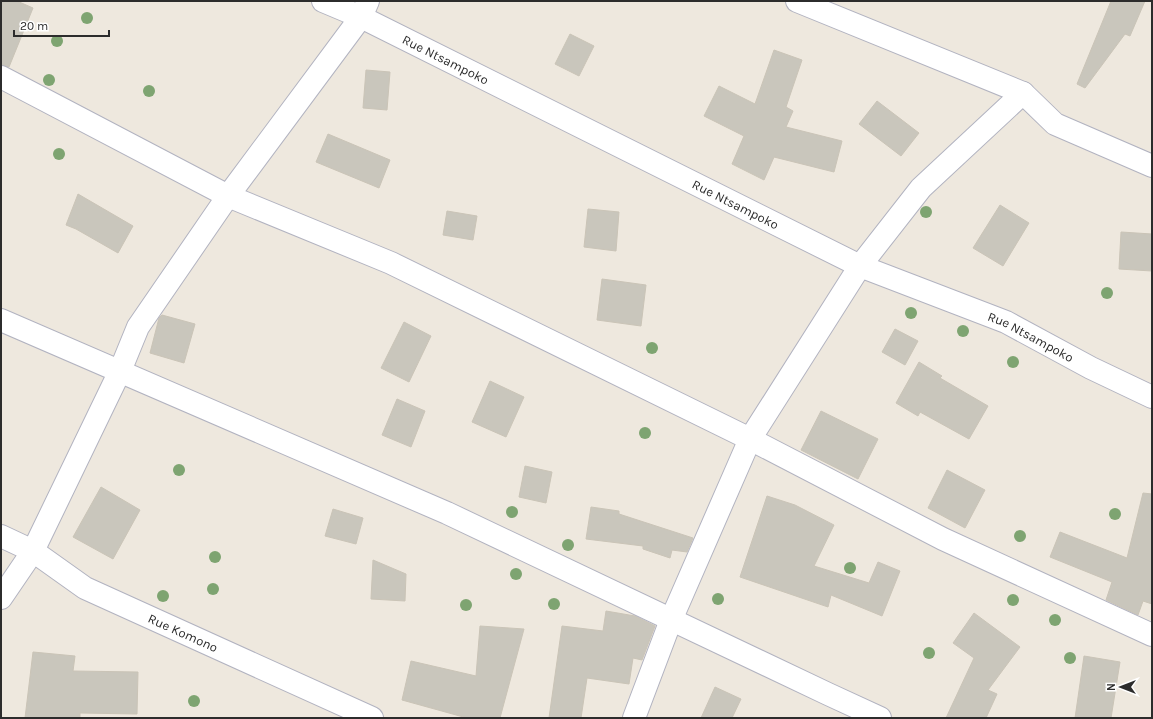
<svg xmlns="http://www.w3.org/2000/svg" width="1153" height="719" font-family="Karla,sans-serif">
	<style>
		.building { fill: #c9c6bc; stroke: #cac4b7 }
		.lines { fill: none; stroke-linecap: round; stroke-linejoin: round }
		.street-casing { stroke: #b2b3c0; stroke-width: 24 }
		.street { stroke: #fff; stroke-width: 22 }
		.tree { fill: #7ea471 }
		.labels { text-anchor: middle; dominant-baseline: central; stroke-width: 3.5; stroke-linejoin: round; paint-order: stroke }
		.street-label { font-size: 13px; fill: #2c2c2c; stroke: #fff }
	</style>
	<rect width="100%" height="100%" fill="#eee8de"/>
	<path class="building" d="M 1,1 L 17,1 L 33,8 L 9,67 L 1,65 Z
		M 1111,1 L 1145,1 L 1130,36 L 1125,34 L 1085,88 L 1077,84 Z
		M 570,34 L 594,46 L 579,76 L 555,64 Z
		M 774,50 L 802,60 L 786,107 L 793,111 L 786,127 L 842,141 L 834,172 L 774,157 L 764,180 L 732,164 L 744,136 L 704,116 L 719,86 L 755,104 Z
		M 366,70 L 390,72 L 387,110 L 363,108 Z
		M 877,101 L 919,133 L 901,156 L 859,124 Z
		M 328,134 L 390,160 L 379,188 L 316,162 Z
		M 78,194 L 133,226 L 118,253 L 76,229 L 66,225 Z
		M 1000,205 L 1029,223 L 1003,266 L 973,248 Z
		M 588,209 L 619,212 L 616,251 L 584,247 Z
		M 447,211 L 477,216 L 473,240 L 443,235 Z
		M 1121,232 L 1152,234 L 1152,271 L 1119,269 Z
		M 602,279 L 646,285 L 641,326 L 597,320 Z
		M 162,315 L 195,324 L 184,363 L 150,353 L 159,318 Z
		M 404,322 L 431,336 L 409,382 L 381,368 Z
		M 895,329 L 918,341 L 905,365 L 882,352 Z
		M 919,362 L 942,376 L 940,378 L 988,406 L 969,439 L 920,412 L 918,416 L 896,403 Z
		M 490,381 L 524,397 L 506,437 L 472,422 Z
		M 397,399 L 425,411 L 411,447 L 382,435 Z
		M 821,411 L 878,439 L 858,479 L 801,450 Z
		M 525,466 L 552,472 L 546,503 L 519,497 Z
		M 947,470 L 985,490 L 965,528 L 928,508 Z
		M 101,487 L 140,510 L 113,559 L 73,537 Z
		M 1143,493 L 1152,494 L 1152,604 L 1143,601 L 1138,615 L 1106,600 L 1112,582 L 1050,557 L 1060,532 L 1127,558 Z
		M 767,496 L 795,505 L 834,525 L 814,566 L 869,583 L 878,562 L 900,571 L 882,616 L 831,595 L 828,607 L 740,577 Z
		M 591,507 L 619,511 L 619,514 L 693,538 L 687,552 L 672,550 L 670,558 L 643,549 L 643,546 L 586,539 Z
		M 333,509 L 363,518 L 356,544 L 325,536 Z
		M 373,560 L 406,574 L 405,601 L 371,599 Z
		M 606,611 L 635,616 L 655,626 L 642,660 L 633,658 L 629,684 L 587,678 L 581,718 L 549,718 L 562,626 L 603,631 Z
		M 974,613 L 1020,647 L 988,690 L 997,694 L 986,718 L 946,718 L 974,658 L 953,643 Z
		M 480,626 L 524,629 L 500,718 L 467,718 L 402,700 L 411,661 L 476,676 Z
		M 33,652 L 75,656 L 73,671 L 138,672 L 137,714 L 80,713 L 80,718 L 25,718 Z
		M 1084,656 L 1120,662 L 1111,718 L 1075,718 Z
		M 715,687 L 741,699 L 732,718 L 701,718 Z"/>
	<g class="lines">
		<defs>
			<g id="street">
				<path id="s1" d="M 323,1 L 361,17 L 860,266 L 1006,322 L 1091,368 L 1152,397"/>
				<path d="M 797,1 L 1023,93 L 1055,124 L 1152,166"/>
				<path d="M 1,77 L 228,196 L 391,263 L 750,439 L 943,539 L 1152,635"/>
				<path d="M 1,320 L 447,513 L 828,694 L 880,718"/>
				<path id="s2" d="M 1,536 L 33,551 L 85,588 L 372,718"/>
				<path d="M 1,598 L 33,551 L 120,371 L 138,327 L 228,196 L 361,17 L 368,1"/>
				<path d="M 634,718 L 671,620 L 750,439 L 860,266 L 921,188 L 1023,93"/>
			</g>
		</defs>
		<use href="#street" class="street-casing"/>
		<use href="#street" class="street"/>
	</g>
	<g class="tree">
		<circle cx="87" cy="18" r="6"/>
		<circle cx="57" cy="41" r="6"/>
		<circle cx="49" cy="80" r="6"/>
		<circle cx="149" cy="91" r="6"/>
		<circle cx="59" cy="154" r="6"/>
		<circle cx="926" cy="212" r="6"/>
		<circle cx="1107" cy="293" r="6"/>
		<circle cx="911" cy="313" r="6"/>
		<circle cx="963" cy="331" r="6"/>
		<circle cx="652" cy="348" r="6"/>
		<circle cx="1013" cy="362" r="6"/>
		<circle cx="645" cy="433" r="6"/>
		<circle cx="179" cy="470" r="6"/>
		<circle cx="512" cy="512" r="6"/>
		<circle cx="1115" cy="514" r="6"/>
		<circle cx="1020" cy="536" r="6"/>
		<circle cx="568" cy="545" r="6"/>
		<circle cx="215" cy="557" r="6"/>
		<circle cx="850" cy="568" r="6"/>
		<circle cx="516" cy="574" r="6"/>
		<circle cx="213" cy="589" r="6"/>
		<circle cx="163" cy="596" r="6"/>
		<circle cx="718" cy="599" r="6"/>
		<circle cx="1013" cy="600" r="6"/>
		<circle cx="554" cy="604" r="6"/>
		<circle cx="466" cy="605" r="6"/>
		<circle cx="1055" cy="620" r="6"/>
		<circle cx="929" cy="653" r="6"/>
		<circle cx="1070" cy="658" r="6"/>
		<circle cx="194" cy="701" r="6"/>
	</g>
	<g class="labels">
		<g class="street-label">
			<text stroke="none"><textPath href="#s1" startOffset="136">Rue Ntsampoko</textPath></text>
			<text stroke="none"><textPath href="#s1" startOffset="460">Rue Ntsampoko</textPath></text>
			<text stroke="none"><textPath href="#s1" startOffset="784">Rue Ntsampoko</textPath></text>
			<text stroke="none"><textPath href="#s2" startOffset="207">Rue Komono</textPath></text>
		</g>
	</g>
	<rect width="1153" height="719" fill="none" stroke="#2c2c2c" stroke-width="4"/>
	<g transform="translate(1121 687) rotate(270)" stroke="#ffffff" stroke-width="3" paint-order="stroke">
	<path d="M0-3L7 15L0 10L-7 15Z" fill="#2c2c2c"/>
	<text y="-6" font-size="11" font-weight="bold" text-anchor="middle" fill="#2c2c2c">N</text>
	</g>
	<path d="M14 30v6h95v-6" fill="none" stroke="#2c2c2c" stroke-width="2"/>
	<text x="20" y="30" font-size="12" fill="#2c2c2c" stroke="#ffffff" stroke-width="3" paint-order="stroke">20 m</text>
</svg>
